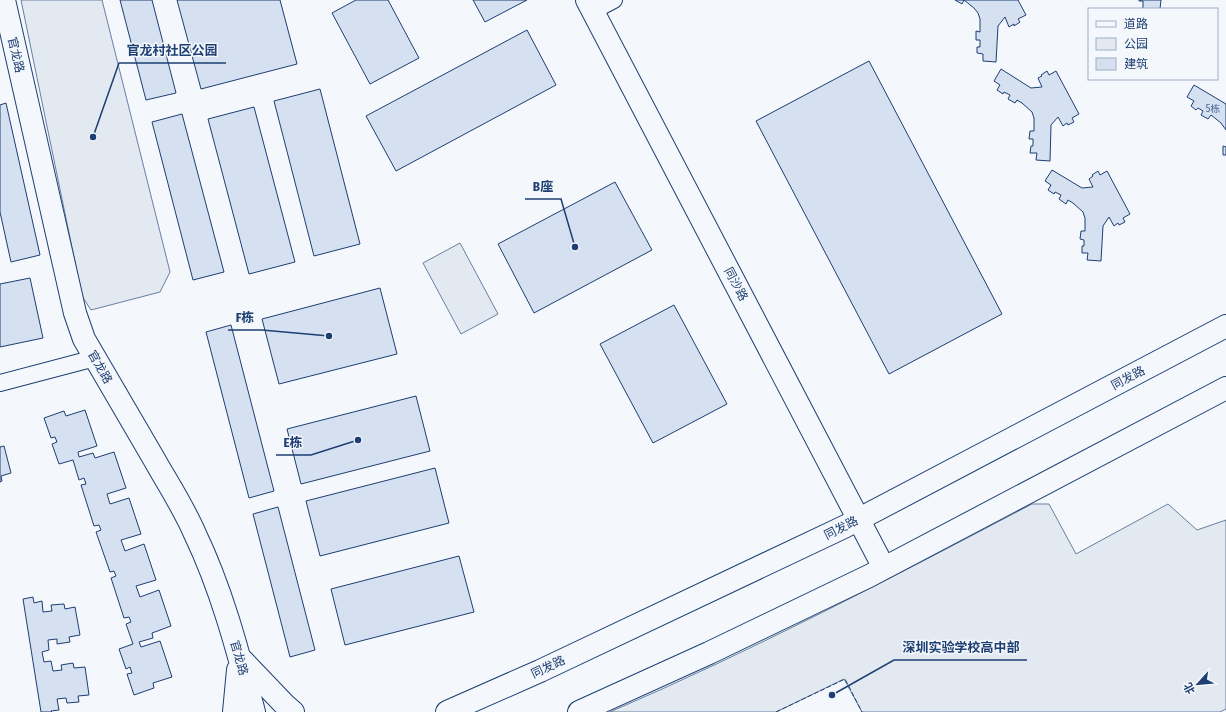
<svg xmlns="http://www.w3.org/2000/svg" width="1226" height="712" font-family="'Fira Sans Condensed','Noto Sans SC',sans-serif">
	<style>
		.green { fill: #e3e9f0; stroke: #687fa3 }
		.building { fill: #d5e0f0; stroke: #1d3f73 }
		.lines { fill: none; stroke-linecap: round; stroke-linejoin: round }
		.street-casing { stroke: #1d3f73; stroke-width: 18 }
		.secondary-casing { stroke: #1d3f73; stroke-width: 24 }
		.street { stroke: #f4f7fb; stroke-width: 16 }
		.secondary { stroke: #f4f7fb; stroke-width: 22 }
		.fence { stroke: #1d3f73; stroke-width: 1; stroke-dasharray: 5 2; stroke-linecap: butt }
		.labels { text-anchor: middle; dominant-baseline: central; stroke-width: 3; stroke-linejoin: round; paint-order: stroke }
		.number-label { font-size: 10px; fill: #4b6792 }
		.street-label { font-size: 12px; fill: #1d3f73; stroke: #f4f7fb }
		.leader { fill: none; stroke: #1d3f73; stroke-width: 1.5 }
		.callout-dot { fill: #1d3f73; stroke: #f4f7fb; stroke-width: 1.5 }
		.callout-label { font-size: 13px; text-anchor: middle; font-weight: bold; fill: #1d3f73; stroke: #f4f7fb; stroke-width: 3; stroke-linejoin: round; paint-order: stroke }
	</style>
	<rect width="100%" height="100%" fill="#f4f7fb"/>
	<path class="green" d="M 21,0 L 102,0 L 170,272 L 160,292 L 91,310 L 82,296 Z
		M 460,243 L 498,314 L 461,334 L 423,263 Z
		M 1032,504 L 1049,504 L 1076,554 L 1168,504 L 1197,530 L 1226,520 L 1226,709 L 1220,712 L 862,712 L 844,679 L 776,712 L 610,712 C 754,650 893,577 1032,504 Z"/>
	<path class="building" d="M 120,0 L 152,0 L 176,93 L 146,100 Z
		M 177,0 L 280,0 L 297,64 L 201,89 Z
		M 356,0 L 388,0 L 419,58 L 370,84 L 332,13 Z
		M 473,0 L 527,0 L 485,22 Z
		M 955,0 L 1018,0 L 1026,15 L 1018,19 L 1020,22 L 1014,26 L 1014,24 L 1009,27 L 1005,17 L 998,26 L 996,62 L 983,61 L 983,54 L 977,53 L 977,47 L 980,47 L 980,40 L 976,40 L 976,31 L 980,32 L 980,19 L 978,13 L 974,8 L 964,0 L 962,4 Z
		M 1139,0 L 1161,0 L 1160,9 L 1140,9 L 1143,8 L 1143,1 L 1139,1 Z
		M 527,30 L 556,85 L 396,171 L 366,116 Z
		M 869,61 L 1002,314 L 889,374 L 756,121 Z
		M 1001,69 L 1031,88 L 1042,87 L 1038,78 L 1042,76 L 1041,75 L 1047,71 L 1049,75 L 1056,71 L 1079,114 L 1072,118 L 1074,122 L 1068,125 L 1067,123 L 1063,126 L 1058,117 L 1051,125 L 1050,161 L 1036,160 L 1037,153 L 1030,153 L 1031,146 L 1033,146 L 1033,139 L 1029,139 L 1030,131 L 1034,131 L 1034,118 L 1032,112 L 1022,103 L 1017,100 L 1015,103 L 1008,99 L 1010,95 L 1004,92 L 1003,94 L 997,90 L 1000,85 L 994,81 Z
		M 1194,85 L 1226,104 L 1226,130 L 1221,123 L 1211,115 L 1208,119 L 1201,115 L 1203,111 L 1198,108 L 1196,110 L 1191,106 L 1194,101 L 1187,97 Z
		M 320,89 L 360,244 L 314,256 L 274,101 Z
		M 6,103 L 40,255 L 11,262 L 0,212 L 0,105 Z
		M 254,107 L 295,262 L 249,274 L 208,119 Z
		M 182,114 L 224,272 L 193,280 L 152,122 Z
		M 1223,146 L 1226,147 L 1226,155 L 1223,155 Z
		M 1052,170 L 1082,188 L 1093,187 L 1089,179 L 1093,176 L 1092,175 L 1098,171 L 1100,175 L 1107,171 L 1130,214 L 1123,218 L 1125,222 L 1119,225 L 1118,223 L 1114,226 L 1109,217 L 1103,226 L 1101,261 L 1087,260 L 1088,253 L 1082,253 L 1082,246 L 1084,246 L 1084,240 L 1080,239 L 1081,231 L 1085,231 L 1085,218 L 1083,212 L 1073,203 L 1068,200 L 1066,204 L 1059,199 L 1061,195 L 1055,192 L 1054,194 L 1048,190 L 1051,185 L 1045,181 Z
		M 615,182 L 652,250 L 534,313 L 498,244 Z
		M 30,278 L 43,338 L 0,347 L 0,284 Z
		M 380,288 L 397,354 L 279,384 L 262,319 Z
		M 674,305 L 727,404 L 653,443 L 600,344 Z
		M 231,325 L 274,491 L 249,498 L 206,332 Z
		M 416,396 L 430,451 L 301,484 L 287,429 Z
		M 85,410 L 97,446 L 78,452 L 79,457 L 93,453 L 95,458 L 114,452 L 126,488 L 107,494 L 110,504 L 129,498 L 141,534 L 121,540 L 125,551 L 144,544 L 156,580 L 136,586 L 140,597 L 159,590 L 171,626 L 152,633 L 153,638 L 139,642 L 141,647 L 160,641 L 172,677 L 153,683 L 154,688 L 134,695 L 127,674 L 132,673 L 130,667 L 126,669 L 119,649 L 133,644 L 126,624 L 131,622 L 129,617 L 124,618 L 111,578 L 116,576 L 114,571 L 110,572 L 96,532 L 101,530 L 99,525 L 94,526 L 81,485 L 86,484 L 84,478 L 79,480 L 73,460 L 59,464 L 52,444 L 57,442 L 55,437 L 51,438 L 44,418 L 64,411 L 66,416 Z
		M 4,446 L 11,473 L 1,476 L 2,481 L 0,482 L 0,447 Z
		M 435,468 L 449,523 L 320,556 L 306,501 Z
		M 278,507 L 315,650 L 290,657 L 253,514 Z
		M 459,556 L 474,612 L 345,645 L 331,589 Z
		M 33,597 L 34,603 L 42,601 L 43,612 L 52,611 L 51,605 L 64,604 L 65,609 L 75,607 L 80,635 L 69,637 L 70,642 L 57,644 L 57,639 L 48,640 L 49,650 L 42,652 L 44,662 L 51,661 L 53,671 L 62,670 L 61,665 L 73,663 L 74,668 L 85,667 L 89,695 L 78,696 L 79,702 L 67,703 L 66,698 L 57,699 L 59,710 L 51,711 L 52,712 L 41,712 L 23,599 Z"/>
	<g class="lines">
		<defs>
			<path id="street" d="M 593,11 L 614,0
				M 0,383 L 95,358"/>
			<path id="secondary" d="M 4,0 L 75,313 L 84,339 C 107,379 131,419 154,459 C 168,484 184,508 195,534 C 222,590 238,652 254,712
				M 587,0 L 884,568
				M 241,659 L 285,705 L 293,712
				M 234,712 L 238,670
				M 447,712 L 540,671 L 844,527 L 1226,326
				M 579,712 L 709,653 L 869,576 L 1226,388"/>
		</defs>
		<use href="#street" class="street-casing"/>
		<use href="#secondary" class="secondary-casing"/>
		<use href="#street" class="street"/>
		<use href="#secondary" class="secondary"/>
		<path class="fence" d="M 776,712 L 845,679 L 862,712"/>
	</g>
	<g class="labels">
		<g class="number-label">
			<text x="1213" y="109">5栋</text>
		</g>
		<g class="street-label">
			<text transform="translate(16 55) rotate(77)">官龙路</text>
			<text transform="translate(736 284) rotate(62)">同沙路</text>
			<text transform="translate(100 367) rotate(60)">官龙路</text>
			<text transform="translate(1128 378) rotate(-28)">同发路</text>
			<text transform="translate(841 528) rotate(-27)">同发路</text>
			<text transform="translate(239 658) rotate(74)">官龙路</text>
			<text transform="translate(548 667) rotate(-25)">同发路</text>
		</g>
	</g>
	<path class="leader" d="M93 137L119 63H226M575 247L561 199H525M329 336L262 330H228M358 440L311 455H276M832 695L894 660H1027"/>
	<g class="callout-dot">
		<circle cx="93" cy="137" r="4"/>
		<circle cx="575" cy="247" r="4"/>
		<circle cx="329" cy="336" r="4"/>
		<circle cx="358" cy="440" r="4"/>
		<circle cx="832" cy="695" r="4"/>
	</g>
	<g class="callout-label">
		<text x="172" y="55">官龙村社区公园</text>
		<text x="543" y="191">B座</text>
		<text x="245" y="322">F栋</text>
		<text x="293" y="447">E栋</text>
		<text x="961" y="652">深圳实验学校高中部</text>
	</g>
	<rect x="1088" y="8" width="130" height="72" fill="#f4f7fb" stroke="#9eadc5"/>
	<rect x="1096" y="21" width="20" height="6" fill="#f4f7fb" stroke="#9eadc5"/>
	<text x="1124" y="28" font-size="12" fill="#1d3f73">道路</text>
	<rect x="1096" y="38" width="20" height="12" fill="#e3e9f0" stroke="#9eadc5"/>
	<text x="1124" y="48" font-size="12" fill="#1d3f73">公园</text>
	<rect x="1096" y="58" width="20" height="12" fill="#d5e0f0" stroke="#9eadc5"/>
	<text x="1124" y="68" font-size="12" fill="#1d3f73">建筑</text>
	<g transform="translate(1198 684) rotate(243)" stroke="#f4f7fb" stroke-width="3" paint-order="stroke">
	<path d="M0-3L7 15L0 10L-7 15Z" fill="#1d3f73"/>
	<text y="-6" font-size="11" font-weight="bold" text-anchor="middle" fill="#1d3f73">北</text>
	</g>
</svg>
